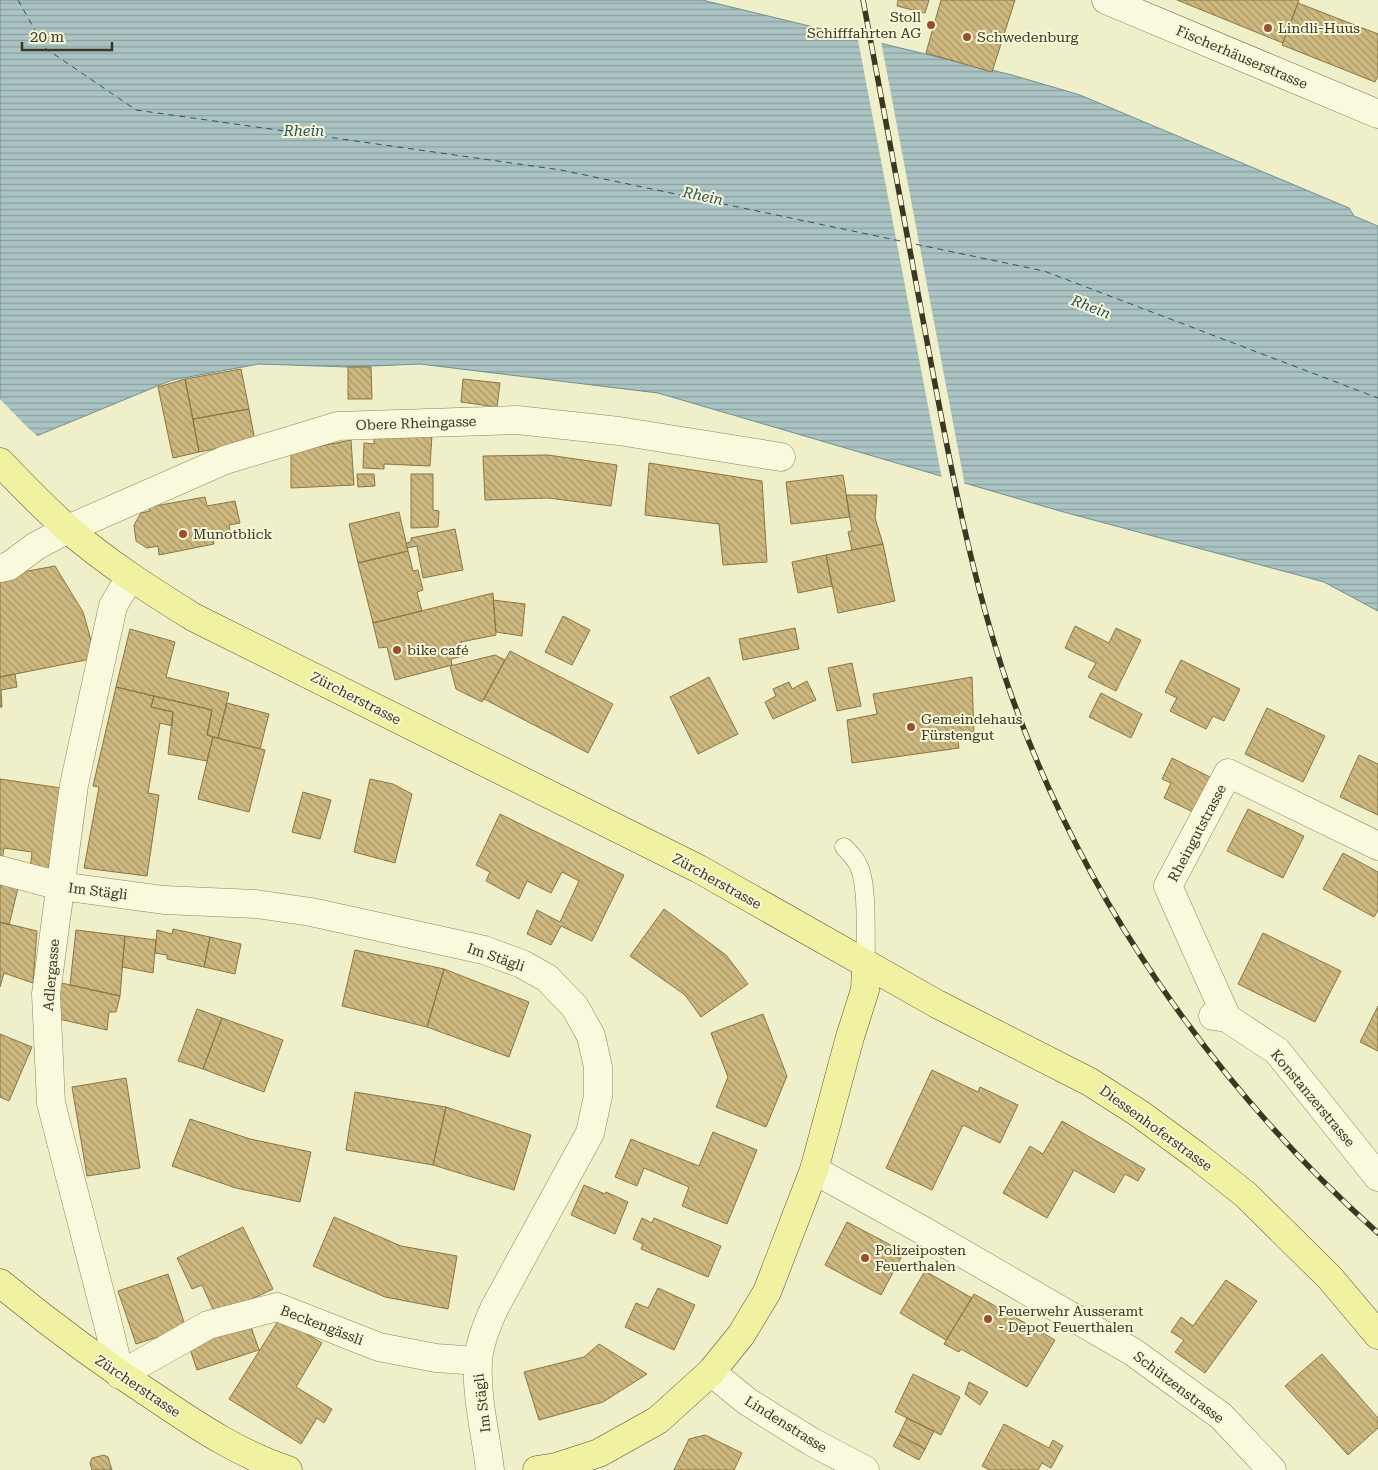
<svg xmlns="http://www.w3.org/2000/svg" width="1378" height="1470" font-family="'Roboto Serif',serif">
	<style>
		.water { fill: url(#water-rules); stroke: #709092 }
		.pier { fill: #efefc9 }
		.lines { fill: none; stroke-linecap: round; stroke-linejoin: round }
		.ferry { stroke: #30515c; stroke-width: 1; stroke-dasharray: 6 5; stroke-linecap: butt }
		.building { fill: url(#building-back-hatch); stroke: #8b7643 }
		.service-casing { stroke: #8c855d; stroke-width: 19 }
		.minor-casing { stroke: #8c855d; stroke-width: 29 }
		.secondary-casing { stroke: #6e6540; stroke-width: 29 }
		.primary-casing { stroke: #5a5131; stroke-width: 29 }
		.service { stroke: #f9f9dd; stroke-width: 18 }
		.minor { stroke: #f9f9dd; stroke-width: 28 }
		.secondary { stroke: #f9f9dd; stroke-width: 28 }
		.primary { stroke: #f1f1a2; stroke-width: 28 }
		.rail-casing { stroke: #3c3721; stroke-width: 5.5 }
		.rail { stroke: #f6f6d9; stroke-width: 4; stroke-dasharray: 11; stroke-linecap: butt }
		.poi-dot { fill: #9b4e2d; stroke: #f6f6d9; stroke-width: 2 }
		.labels { text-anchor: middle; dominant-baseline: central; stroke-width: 4; stroke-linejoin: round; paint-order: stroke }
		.poi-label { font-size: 14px; fill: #3c3721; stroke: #f6f6d9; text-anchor: start }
		.street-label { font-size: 14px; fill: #3c3721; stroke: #f6f6d9 }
		.water-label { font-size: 15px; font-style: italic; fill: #30515c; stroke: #f6f6d9 }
	</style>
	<defs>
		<pattern id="water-rules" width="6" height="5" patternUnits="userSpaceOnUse" patternTransform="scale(1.25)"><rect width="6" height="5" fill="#aac3c3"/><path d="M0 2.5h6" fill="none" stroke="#8c9f9e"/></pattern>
		<pattern id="building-back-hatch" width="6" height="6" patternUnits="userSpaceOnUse" patternTransform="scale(1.25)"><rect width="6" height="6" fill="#cdb87f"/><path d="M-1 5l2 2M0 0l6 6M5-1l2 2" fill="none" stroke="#a89668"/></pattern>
	</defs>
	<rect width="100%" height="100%" fill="#efefc9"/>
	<path class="water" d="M 0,0 L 702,0 L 1012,75 L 1080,95 L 1349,208 L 1354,216 L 1378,226 L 1378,611 L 1324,582 L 1060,511 L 658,393 L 420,364 L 348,367 L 259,364 L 172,380 L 0,451 Z"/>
	<path class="pier" d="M 857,35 L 881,41 L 965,486 L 942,479 Z
		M 0,399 L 28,428 L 40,438 L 0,454 Z"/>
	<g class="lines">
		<path class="ferry" d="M 18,0 L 45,48 L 136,110 L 561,170 L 1044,271 L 1378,398"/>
	</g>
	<path class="building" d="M 898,0 L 929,0 L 925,13 L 897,6 Z
		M 941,0 L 1015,0 L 992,72 L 926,53 Z
		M 1177,0 L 1299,0 L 1283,43 Z
		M 1298,3 L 1378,34 L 1378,76 L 1375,82 L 1282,45 Z
		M 348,367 L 371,367 L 372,399 L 348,399 Z
		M 241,369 L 249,409 L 193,419 L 185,379 Z
		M 185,379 L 199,452 L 173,458 L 158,387 Z
		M 463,379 L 500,383 L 497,407 L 461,402 Z
		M 249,409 L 255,441 L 199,452 L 193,419 Z
		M 374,433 L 432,435 L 430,466 L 384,464 L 384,469 L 363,468 L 364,443 L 374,444 Z
		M 351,440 L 354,485 L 291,488 L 291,452 Z
		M 548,455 L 617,465 L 611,506 L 548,498 L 485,500 L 483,456 Z
		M 649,463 L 762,481 L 767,562 L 723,565 L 719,524 L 645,515 Z
		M 357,474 L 374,474 L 375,486 L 358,487 Z
		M 411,474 L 433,474 L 433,510 L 439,511 L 438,527 L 411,528 Z
		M 843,475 L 850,517 L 791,524 L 786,482 Z
		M 846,495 L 877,495 L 875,518 L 883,544 L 852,550 L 848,532 L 852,531 Z
		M 205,497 L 207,506 L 235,501 L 240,523 L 229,525 L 230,531 L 212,534 L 214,544 L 159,555 L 158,546 L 147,548 L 136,541 L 134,525 L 141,513 L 150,511 L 149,507 Z
		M 399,512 L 408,551 L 358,563 L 349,524 Z
		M 455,529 L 463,570 L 423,578 L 417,546 L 407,548 L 406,543 L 411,542 L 411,538 Z
		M 883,544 L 895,601 L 838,613 L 826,555 Z
		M 408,551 L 413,571 L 418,570 L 423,590 L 417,592 L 422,611 L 373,623 L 358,563 Z
		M 826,555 L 832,586 L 798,593 L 792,562 Z
		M 55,566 L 83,612 L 96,658 L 0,677 L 0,576 Z
		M 493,593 L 496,635 L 461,642 L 463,656 L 451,659 L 452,665 L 395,680 L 387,647 L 379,648 L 373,623 Z
		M 493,600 L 525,604 L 522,636 L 496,632 Z
		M 563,616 L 590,630 L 572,665 L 545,652 Z
		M 1075,626 L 1109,643 L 1116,628 L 1141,640 L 1116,691 L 1088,677 L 1096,663 L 1065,648 Z
		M 795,628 L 799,649 L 743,660 L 739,639 Z
		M 130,629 L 175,642 L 166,677 L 229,693 L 218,738 L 207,735 L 212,710 L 116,687 Z
		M 510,651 L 613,704 L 588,753 L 484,699 Z
		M 495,655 L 505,660 L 482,702 L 456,689 L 450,666 Z
		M 1181,660 L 1240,689 L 1224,721 L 1213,716 L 1206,729 L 1170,711 L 1177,698 L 1165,692 Z
		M 852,663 L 861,706 L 837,711 L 828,668 Z
		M 15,674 L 17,687 L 1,690 L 2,707 L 0,707 L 0,677 Z
		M 709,677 L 738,734 L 698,754 L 670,697 Z
		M 972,677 L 974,735 L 957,735 L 959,748 L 852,763 L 847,720 L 877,714 L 873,694 Z
		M 807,681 L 816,700 L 773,719 L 765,702 L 776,696 L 773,689 L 789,682 L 792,689 Z
		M 116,687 L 154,696 L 151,707 L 173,712 L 172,726 L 160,723 L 148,793 L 159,795 L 147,876 L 84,868 L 99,787 L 93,786 Z
		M 1101,693 L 1142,714 L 1131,738 L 1089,717 Z
		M 154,696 L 212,710 L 207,735 L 213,737 L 207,761 L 168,754 L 173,712 L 151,707 Z
		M 227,703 L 269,714 L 260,749 L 218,738 Z
		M 1267,708 L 1325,736 L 1303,782 L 1245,754 Z
		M 213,737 L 265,750 L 249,812 L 198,799 Z
		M 1359,755 L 1378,764 L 1378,815 L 1340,797 Z
		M 1172,758 L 1218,781 L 1195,813 L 1164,798 L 1171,783 L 1162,779 Z
		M 0,779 L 61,788 L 48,872 L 30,869 L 32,852 L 4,848 L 2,861 L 0,861 Z
		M 370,779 L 393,784 L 412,794 L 395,863 L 354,852 Z
		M 303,792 L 331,800 L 320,839 L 292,832 Z
		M 1248,809 L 1304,836 L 1283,878 L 1227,851 Z
		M 500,814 L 624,875 L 592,941 L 561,926 L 551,945 L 527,934 L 537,910 L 560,922 L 579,881 L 562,872 L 551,893 L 527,881 L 519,899 L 486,881 L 490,872 L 476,865 Z
		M 1343,853 L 1378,872 L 1378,910 L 1374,917 L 1323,889 Z
		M 0,875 L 20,880 L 9,925 L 0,922 Z
		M 664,909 L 726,955 L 748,984 L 701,1017 L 685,995 L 630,956 Z
		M 0,922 L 37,931 L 33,983 L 4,973 L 0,987 Z
		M 173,929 L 210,937 L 204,967 L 167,959 L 167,955 L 155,953 L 157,930 L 172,934 Z
		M 76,930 L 125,936 L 120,996 L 70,985 Z
		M 1263,933 L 1341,971 L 1315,1022 L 1238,984 Z
		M 125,936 L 156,940 L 153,973 L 122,967 Z
		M 210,937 L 241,944 L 235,974 L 204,967 Z
		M 355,950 L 444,969 L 427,1027 L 342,1006 Z
		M 444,969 L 529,1002 L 509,1057 L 427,1027 Z
		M 57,982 L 120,996 L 116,1012 L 109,1012 L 107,1030 L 59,1019 Z
		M 1378,1006 L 1378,1051 L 1360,1042 Z
		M 197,1009 L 222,1018 L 203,1069 L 178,1061 Z
		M 763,1014 L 787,1076 L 766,1127 L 716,1107 L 728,1077 L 711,1033 Z
		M 222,1018 L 283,1040 L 264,1092 L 203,1069 Z
		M 0,1034 L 32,1047 L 9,1101 L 0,1097 Z
		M 932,1070 L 978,1092 L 980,1087 L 1018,1105 L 1000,1143 L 963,1125 L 932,1190 L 886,1168 Z
		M 126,1078 L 140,1168 L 87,1176 L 72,1087 Z
		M 355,1092 L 446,1107 L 433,1165 L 346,1150 Z
		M 446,1107 L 531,1135 L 514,1190 L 433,1165 Z
		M 190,1119 L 250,1139 L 311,1152 L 300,1202 L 236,1188 L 172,1166 Z
		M 1062,1121 L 1145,1169 L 1138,1181 L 1125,1174 L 1114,1193 L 1074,1170 L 1047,1218 L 1003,1193 L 1030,1146 L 1043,1154 Z
		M 713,1132 L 757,1150 L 727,1224 L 682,1206 L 689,1187 L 644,1168 L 637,1186 L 615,1177 L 631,1139 L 699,1166 Z
		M 584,1185 L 605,1194 L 606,1192 L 628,1202 L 615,1234 L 571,1215 Z
		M 334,1217 L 401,1246 L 457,1256 L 448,1309 L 385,1297 L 313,1266 Z
		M 642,1218 L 652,1223 L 654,1218 L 721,1246 L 708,1277 L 641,1249 L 643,1244 L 633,1239 Z
		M 847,1222 L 904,1252 L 881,1295 L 825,1265 Z
		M 243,1227 L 273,1289 L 216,1316 L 202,1285 L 192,1289 L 177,1258 Z
		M 925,1271 L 972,1298 L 946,1340 L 900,1313 Z
		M 168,1274 L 186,1328 L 136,1344 L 118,1291 Z
		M 1226,1280 L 1257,1301 L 1205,1373 L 1175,1352 L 1184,1340 L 1171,1332 L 1181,1317 L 1193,1326 Z
		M 658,1288 L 695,1305 L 674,1350 L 625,1327 L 636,1303 L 648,1308 Z
		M 974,1294 L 1055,1340 L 1027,1387 L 961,1349 L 959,1352 L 944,1344 Z
		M 280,1318 L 322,1343 L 296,1387 L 332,1409 L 324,1423 L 317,1418 L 301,1444 L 229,1399 Z
		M 249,1321 L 259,1350 L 197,1370 L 187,1340 Z
		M 599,1344 L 647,1374 L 603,1402 L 539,1420 L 524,1372 L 584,1357 Z
		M 1322,1354 L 1378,1418 L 1378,1428 L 1348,1455 L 1285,1386 Z
		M 913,1374 L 960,1397 L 941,1435 L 895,1412 Z
		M 969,1382 L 988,1392 L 980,1405 L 965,1394 Z
		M 907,1418 L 934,1431 L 925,1449 L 899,1435 Z
		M 1004,1424 L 1049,1448 L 1053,1440 L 1063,1446 L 1051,1468 L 1042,1463 L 1038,1470 L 990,1470 L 982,1466 Z
		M 705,1435 L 742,1453 L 734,1470 L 674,1470 L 689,1439 Z
		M 899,1435 L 925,1449 L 919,1460 L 893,1446 Z
		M 104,1455 L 108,1457 L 112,1470 L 92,1470 L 90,1463 L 92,1458 Z"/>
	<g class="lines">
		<defs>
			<path id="service" d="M 844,847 C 851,854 857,860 860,869 C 868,890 865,941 866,965"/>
			<path id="minor" d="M 0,568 L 9,566 L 36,546 L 68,529 L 225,460 L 338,426 L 517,420 L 619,431 L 781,457
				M 130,577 L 113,606 L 74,785 L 46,994 L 51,1103 L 108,1324 L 120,1375 L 208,1325 L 277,1307 L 379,1347 L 436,1358 L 478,1361
				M 0,870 L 60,886 L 164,900 L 256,904 L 311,912 L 484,950 L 522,964 L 547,978 L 575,1007 L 591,1036 L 598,1067 L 598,1096 L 590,1133 L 495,1307 C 487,1324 479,1343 478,1362 C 476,1398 486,1435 490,1470
				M 1213,1016 L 1227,1018 L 1277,1051 L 1378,1177
				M 1227,1018 L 1168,886 L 1228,773 L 1378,846
				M 814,1170 L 924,1231 L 1133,1352 L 1221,1416 L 1272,1470
				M 711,1372 L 748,1402 L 812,1442 L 865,1470"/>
			<path id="secondary" d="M 1106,0 L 1378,114"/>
			<path id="primary" d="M 0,462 C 22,485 44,508 68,529 C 107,563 150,590 193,617 L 699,869 L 937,1004 L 1090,1082 L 1140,1114 L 1197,1156 L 1246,1195 L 1330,1278 L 1378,1335
				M 0,1283 C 52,1326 105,1365 162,1402 C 202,1429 242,1455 288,1470
				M 537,1470 L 556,1467 L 599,1453 L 658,1420 L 711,1372 L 741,1335 L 767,1292 L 814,1170 L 850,1037 L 865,990 L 866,965"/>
		</defs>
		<use href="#service" class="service-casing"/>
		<use href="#minor" class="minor-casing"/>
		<use href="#secondary" class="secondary-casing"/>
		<use href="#primary" class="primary-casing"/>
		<use href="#service" class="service"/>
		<use href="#minor" class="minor"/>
		<use href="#secondary" class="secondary"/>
		<use href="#primary" class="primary"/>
		<defs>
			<path id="rail" d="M 863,0 C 885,117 907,234 929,352 C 950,464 971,577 1008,686 C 1081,896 1213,1085 1378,1233"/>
		</defs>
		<use href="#rail" class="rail-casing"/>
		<use href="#rail" class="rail"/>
	</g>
	<g class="poi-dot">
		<circle cx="931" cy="25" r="5"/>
		<circle cx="1268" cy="28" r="5"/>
		<circle cx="967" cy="37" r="5"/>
		<circle cx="183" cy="534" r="5"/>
		<circle cx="397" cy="650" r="5"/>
		<circle cx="911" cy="727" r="5"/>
		<circle cx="865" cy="1258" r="5"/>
		<circle cx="988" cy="1319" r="5"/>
	</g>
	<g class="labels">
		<g class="poi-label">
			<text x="921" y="17" text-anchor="end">Stoll<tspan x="921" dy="16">Schifffahrten AG</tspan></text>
			<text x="1278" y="28">Lindli-Huus</text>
			<text x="977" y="37">Schwedenburg</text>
			<text x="193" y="534">Munotblick</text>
			<text x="407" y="650">bike café</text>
			<text x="921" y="719">Gemeindehaus<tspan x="921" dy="16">Fürstengut</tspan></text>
			<text x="875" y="1250">Polizeiposten<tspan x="875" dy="16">Feuerthalen</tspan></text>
			<text x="998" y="1311">Feuerwehr Ausseramt<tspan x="998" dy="16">- Depot Feuerthalen</tspan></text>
		</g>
		<g class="street-label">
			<text transform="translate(1242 57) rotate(23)">Fischerhäuserstrasse</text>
			<text transform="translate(416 423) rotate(-2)">Obere Rheingasse</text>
			<text transform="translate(356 698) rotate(27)">Zürcherstrasse</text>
			<text transform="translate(1197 833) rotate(-62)">Rheingutstrasse</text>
			<text transform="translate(717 881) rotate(29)">Zürcherstrasse</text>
			<text transform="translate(98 891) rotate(7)">Im Stägli</text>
			<text transform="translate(496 957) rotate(19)">Im Stägli</text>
			<text transform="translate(51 975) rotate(-85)">Adlergasse</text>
			<text transform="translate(1313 1098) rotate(50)">Konstanzerstrasse</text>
			<text transform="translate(1156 1128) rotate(36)">Diessenhoferstrasse</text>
			<text transform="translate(322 1325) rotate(21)">Beckengässli</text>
			<text transform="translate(138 1386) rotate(34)">Zürcherstrasse</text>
			<text transform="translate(1179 1387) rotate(37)">Schützenstrasse</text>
			<text transform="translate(482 1403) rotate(-97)">Im Stägli</text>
			<text transform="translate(786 1424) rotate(32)">Lindenstrasse</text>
		</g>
		<g class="water-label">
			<text x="304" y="131">Rhein</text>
			<text transform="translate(703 196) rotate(12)">Rhein</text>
			<text transform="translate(1091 307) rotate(21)">Rhein</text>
		</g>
	</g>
	<path d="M22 42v8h90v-8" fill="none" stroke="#3c3721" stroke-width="2.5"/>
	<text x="30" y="42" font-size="15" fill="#3c3721" stroke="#f6f6d9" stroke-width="4" paint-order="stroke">20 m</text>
</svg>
